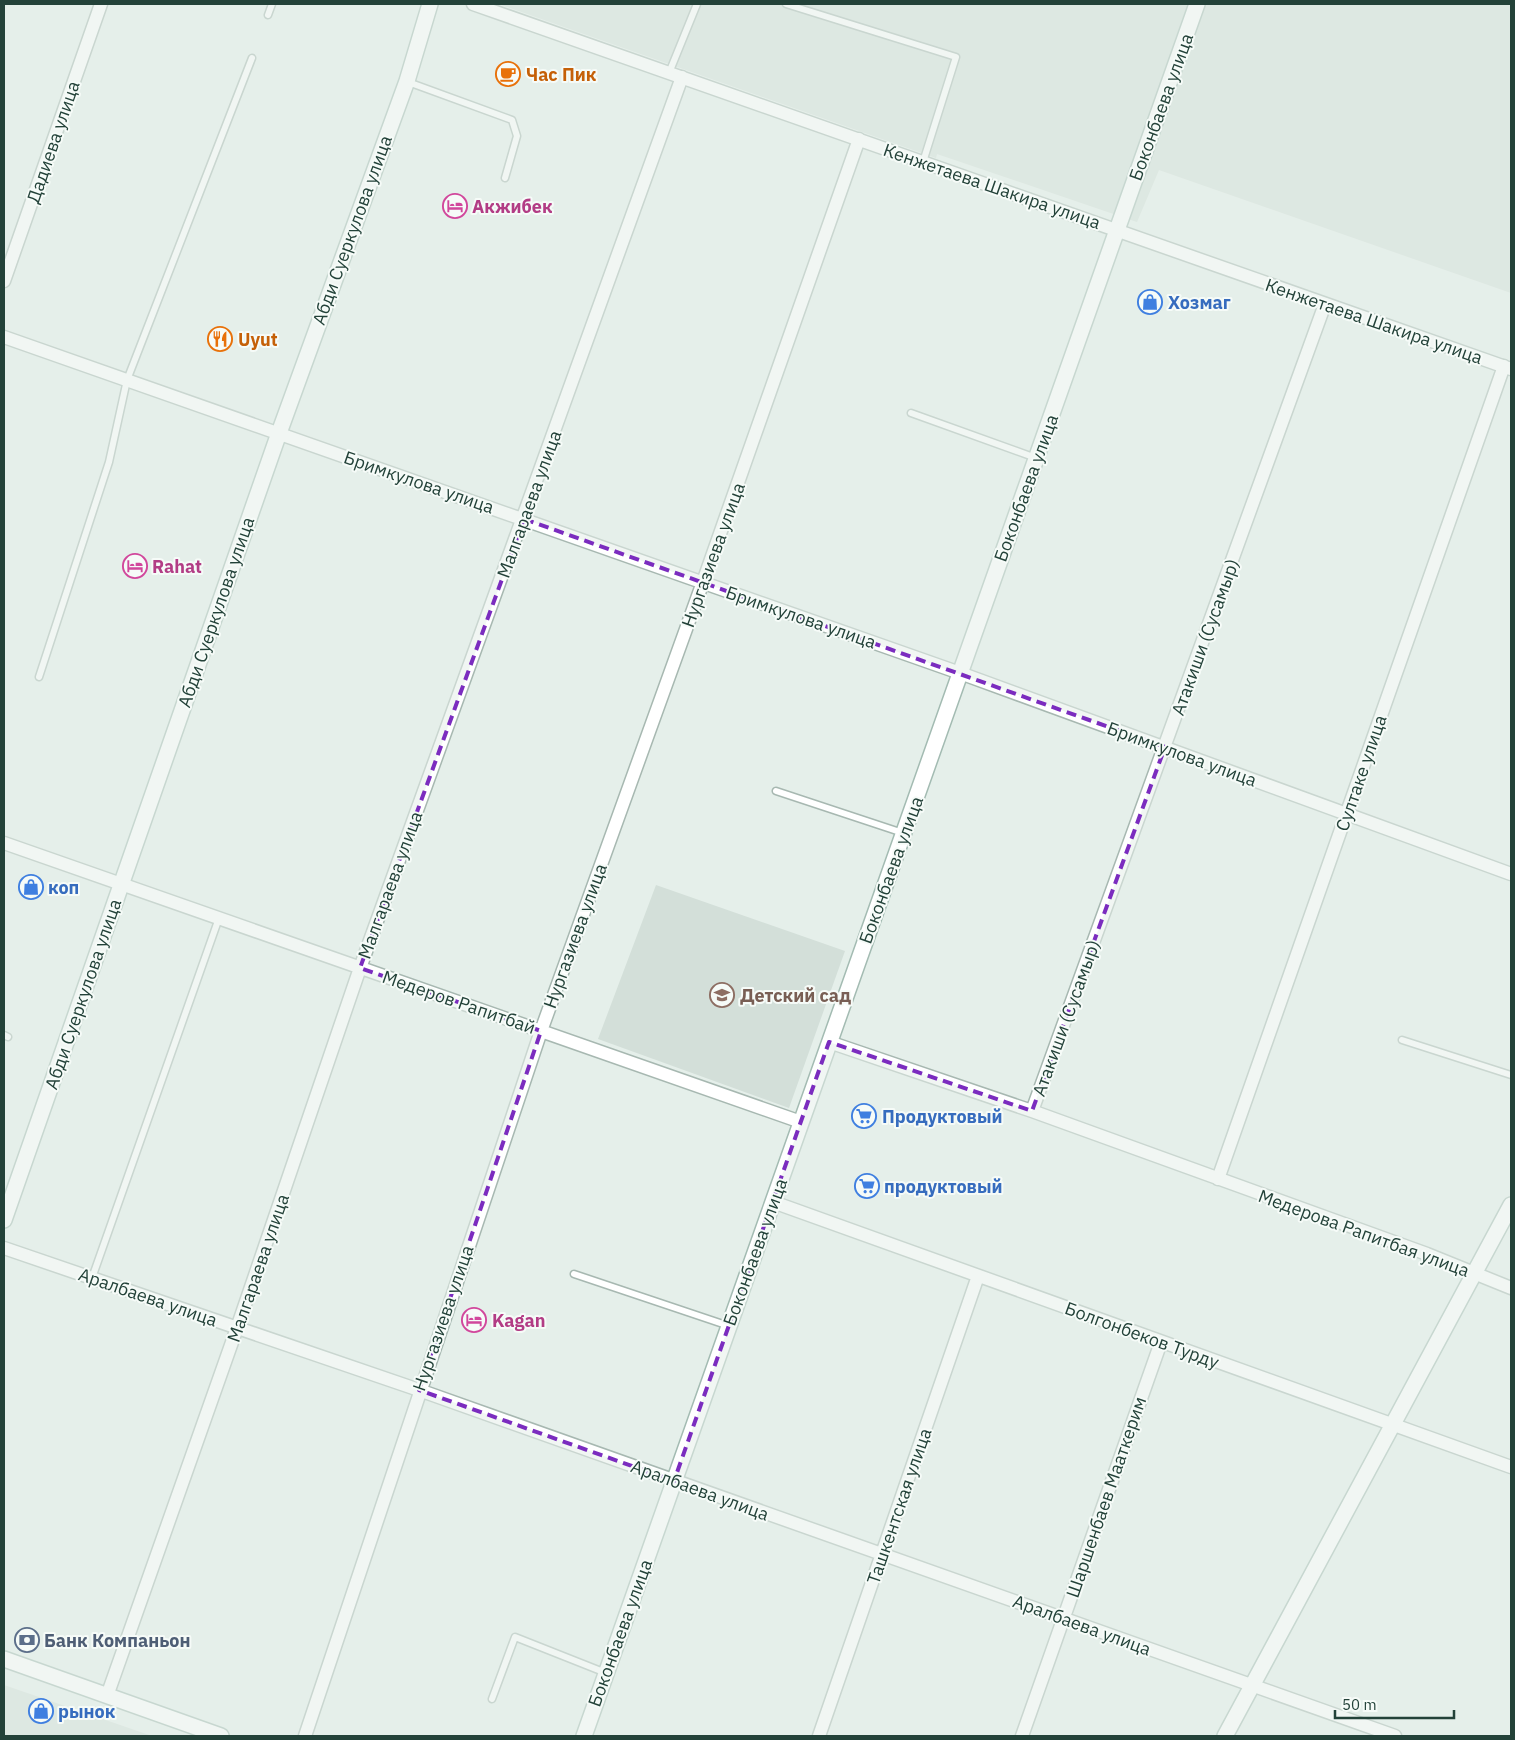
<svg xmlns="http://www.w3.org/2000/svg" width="1515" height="1740" font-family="'IBM Plex Sans',sans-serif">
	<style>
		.built { fill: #d3dfd9 }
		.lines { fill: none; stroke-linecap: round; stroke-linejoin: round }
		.lane-casing { stroke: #a7b8b1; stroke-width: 9 }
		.street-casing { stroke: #a7b8b1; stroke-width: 15 }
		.secondary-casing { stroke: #a3bbb2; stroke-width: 18 }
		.lane { stroke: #fff; stroke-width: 6 }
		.street { stroke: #fff; stroke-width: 12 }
		.secondary { stroke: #fff; stroke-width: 15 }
		.marked { fill: none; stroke: #7b2cbf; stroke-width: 4; stroke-dasharray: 10 6; stroke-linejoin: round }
		.labels { text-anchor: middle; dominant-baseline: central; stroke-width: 4; stroke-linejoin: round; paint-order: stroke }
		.food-label { font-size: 18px; font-weight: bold; fill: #c56008; stroke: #f6fbf8; text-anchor: start }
		.street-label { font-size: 18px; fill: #234239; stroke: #f6fbf8 }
		.hotel-label { font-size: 18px; font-weight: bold; fill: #b23c85; stroke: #f6fbf8; text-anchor: start }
		.shop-label { font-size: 18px; font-weight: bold; fill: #366cbe; stroke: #f6fbf8; text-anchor: start }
		.education-label { font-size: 18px; font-weight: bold; fill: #785e54; stroke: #f6fbf8; text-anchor: start }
		.service-label { font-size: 18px; font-weight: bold; fill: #4e5e75; stroke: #f6fbf8; text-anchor: start }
	</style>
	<rect width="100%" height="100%" fill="#e5efea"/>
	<path class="built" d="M 499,4 L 1511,4 L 1511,293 L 1159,170 L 1137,222 L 937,154 L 936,158 Z
		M 656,885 L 845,951 L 789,1108 L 598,1039 Z
		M 4,1685 L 152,1736 L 4,1736 Z"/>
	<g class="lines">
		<defs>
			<path id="lane" d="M 786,4 L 956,57 L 923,162
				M 268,15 L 272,4
				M 669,73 L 697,4
				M 408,82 L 512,120 L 517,136 L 505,178
				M 911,413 L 1036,458
				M 39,677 L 109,462 L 127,380 L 252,58
				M 776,791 L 903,833
				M 4,1035 L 8,1037
				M 1402,1040 L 1511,1075
				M 574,1274 L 729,1326
				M 92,1278 L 219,918
				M 492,1699 L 515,1637 L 606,1673"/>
			<path id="street" d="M 473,4 L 1511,369
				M 4,281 L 101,4
				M 4,337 L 960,673 L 1511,874
				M 4,843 L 801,1122
				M 829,1042 L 1032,1111 L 1427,1254 L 1511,1288
				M 1032,1111 L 1325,304
				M 1218,1179 L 1504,366
				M 773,1202 L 1511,1467
				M 4,1248 L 419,1390 L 1395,1736
				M 107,1696 L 237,1328 L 360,968 L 682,77
				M 305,1736 L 541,1031 L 703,582 L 859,139
				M 819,1736 L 978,1276
				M 1022,1736 L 1161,1342"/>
			<path id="secondary" d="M 4,1220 L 279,433 L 407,81 L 430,4
				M 4,1659 L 221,1736
				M 584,1736 L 1197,4
				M 1225,1736 L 1511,1205"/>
		</defs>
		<use href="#lane" class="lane-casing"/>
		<use href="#street" class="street-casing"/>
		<use href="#secondary" class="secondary-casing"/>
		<use href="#lane" class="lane"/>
		<use href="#street" class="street"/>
		<use href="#secondary" class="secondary"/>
	</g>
	<path d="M0 0H1515V1740H0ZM 524,519 L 1165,747 L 1032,1111 L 829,1042 L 674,1481 L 419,1390 L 541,1031 L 360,968 Z" fill="#e5efea" fill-opacity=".55" fill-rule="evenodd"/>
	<path class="marked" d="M 524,519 L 1165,747 L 1032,1111 L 829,1042 L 674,1481 L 419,1390 L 541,1031 L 360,968 Z"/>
	<defs>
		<symbol id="cafe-ring" viewBox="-11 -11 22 22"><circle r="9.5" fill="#f6fbf8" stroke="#e8710a" stroke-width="1.5"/><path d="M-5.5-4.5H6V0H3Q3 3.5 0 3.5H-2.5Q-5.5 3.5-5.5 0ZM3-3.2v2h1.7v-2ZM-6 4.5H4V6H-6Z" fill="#e8710a"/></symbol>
		<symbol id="hotel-ring" viewBox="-11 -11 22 22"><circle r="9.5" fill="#f6fbf8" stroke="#d1479c" stroke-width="1.5"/><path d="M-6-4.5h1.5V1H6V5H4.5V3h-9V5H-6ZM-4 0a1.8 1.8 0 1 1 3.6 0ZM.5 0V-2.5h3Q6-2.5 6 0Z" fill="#d1479c"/></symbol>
		<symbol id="shop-ring" viewBox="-11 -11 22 22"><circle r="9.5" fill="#f6fbf8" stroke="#3f7fe0" stroke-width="1.5"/><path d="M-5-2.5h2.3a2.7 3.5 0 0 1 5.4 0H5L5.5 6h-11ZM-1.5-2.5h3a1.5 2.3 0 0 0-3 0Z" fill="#3f7fe0"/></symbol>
		<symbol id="restaurant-ring" viewBox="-11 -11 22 22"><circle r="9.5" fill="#f6fbf8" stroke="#e8710a" stroke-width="1.5"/><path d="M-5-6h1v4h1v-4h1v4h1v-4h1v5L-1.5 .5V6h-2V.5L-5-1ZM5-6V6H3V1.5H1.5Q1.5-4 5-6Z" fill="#e8710a"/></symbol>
		<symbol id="school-ring" viewBox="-11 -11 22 22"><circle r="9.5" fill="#f6fbf8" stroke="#8d6e63" stroke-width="1.5"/><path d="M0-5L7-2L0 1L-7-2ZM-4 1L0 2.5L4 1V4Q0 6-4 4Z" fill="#8d6e63"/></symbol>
		<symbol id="supermarket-ring" viewBox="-11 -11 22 22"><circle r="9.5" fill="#f6fbf8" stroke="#3f7fe0" stroke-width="1.5"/><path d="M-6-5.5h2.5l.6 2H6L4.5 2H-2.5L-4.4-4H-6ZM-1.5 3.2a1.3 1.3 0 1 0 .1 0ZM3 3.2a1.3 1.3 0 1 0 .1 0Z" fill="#3f7fe0"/></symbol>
		<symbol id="bank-ring" viewBox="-11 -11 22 22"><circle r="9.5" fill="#f6fbf8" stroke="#5c6f8a" stroke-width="1.5"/><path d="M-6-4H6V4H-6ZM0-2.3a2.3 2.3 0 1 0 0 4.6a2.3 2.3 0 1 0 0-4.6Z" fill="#5c6f8a"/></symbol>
	</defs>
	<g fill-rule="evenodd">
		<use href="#cafe-ring" x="494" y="60" width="28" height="28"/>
		<use href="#hotel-ring" x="441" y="192" width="28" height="28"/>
		<use href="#shop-ring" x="1136" y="288" width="28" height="28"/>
		<use href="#restaurant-ring" x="206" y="325" width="28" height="28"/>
		<use href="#hotel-ring" x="121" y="552" width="28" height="28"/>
		<use href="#shop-ring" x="17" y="873" width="28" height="28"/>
		<use href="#school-ring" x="708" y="981" width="28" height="28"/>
		<use href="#supermarket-ring" x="850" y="1102" width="28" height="28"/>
		<use href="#supermarket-ring" x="853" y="1172" width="28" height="28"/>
		<use href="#hotel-ring" x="460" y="1306" width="28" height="28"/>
		<use href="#bank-ring" x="13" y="1626" width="28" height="28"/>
		<use href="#shop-ring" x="27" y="1697" width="28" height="28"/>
	</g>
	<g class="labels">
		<g class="food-label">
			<text x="526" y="74">Час Пик</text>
			<text x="238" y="339">Uyut</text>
		</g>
		<g class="street-label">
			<text transform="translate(1161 107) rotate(-70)">Боконбаева улица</text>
			<text transform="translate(53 142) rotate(-71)">Дадиева улица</text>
			<text transform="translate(992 186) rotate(19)">Кенжетаева Шакира улица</text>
			<text transform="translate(352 230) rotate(-70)">Абди Суеркулова улица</text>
			<text transform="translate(1374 321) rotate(19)">Кенжетаева Шакира улица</text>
			<text transform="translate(419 482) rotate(19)">Бримкулова улица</text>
			<text transform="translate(1026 488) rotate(-70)">Боконбаева улица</text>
			<text transform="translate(529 504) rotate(-70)">Малгараева улица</text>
			<text transform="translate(713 555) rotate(-70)">Нургазиева улица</text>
			<text transform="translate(216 612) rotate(-71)">Абди Суеркулова улица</text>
			<text transform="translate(801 617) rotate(19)">Бримкулова улица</text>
			<text transform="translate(1205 637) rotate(-70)">Атакиши (Сусамыр)</text>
			<text transform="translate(1182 754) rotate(20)">Бримкулова улица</text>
			<text transform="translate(1361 773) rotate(-71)">Султаке улица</text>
			<text transform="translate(891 870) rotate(-70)">Боконбаева улица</text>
			<text transform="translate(390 885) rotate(-70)">Малгараева улица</text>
			<text transform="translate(575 936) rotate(-70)">Нургазиева улица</text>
			<text transform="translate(83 994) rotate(-71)">Абди Суеркулова улица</text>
			<text transform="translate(459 1002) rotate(19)">Медеров Рапитбай</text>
			<text transform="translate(1066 1018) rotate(-70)">Атакиши (Сусамыр)</text>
			<text transform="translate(1364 1233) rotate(20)">Медерова Рапитбая улица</text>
			<text transform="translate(755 1252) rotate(-70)">Боконбаева улица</text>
			<text transform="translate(258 1268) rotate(-71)">Малгараева улица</text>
			<text transform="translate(148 1297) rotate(19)">Аралбаева улица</text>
			<text transform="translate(443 1318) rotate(-71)">Нургазиева улица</text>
			<text transform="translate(1142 1335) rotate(20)">Болгонбеков Турду</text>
			<text transform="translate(700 1490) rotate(20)">Аралбаева улица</text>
			<text transform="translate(1106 1497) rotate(-71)">Шаршенбаев Мааткерим</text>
			<text transform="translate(899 1506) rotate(-71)">Ташкентская улица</text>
			<text transform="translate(1082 1625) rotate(20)">Аралбаева улица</text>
			<text transform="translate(620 1633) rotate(-70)">Боконбаева улица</text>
		</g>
		<g class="hotel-label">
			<text x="472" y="206">Акжибек</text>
			<text x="152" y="566">Rahat</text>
			<text x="492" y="1320">Kagan</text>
		</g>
		<g class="shop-label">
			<text x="1168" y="302">Хозмаг</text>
			<text x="48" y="887">коп</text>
			<text x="882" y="1116">Продуктовый</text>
			<text x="884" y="1186">продуктовый</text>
			<text x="58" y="1711">рынок</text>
		</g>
		<g class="education-label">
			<text x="740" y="995">Детский сад</text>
		</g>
		<g class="service-label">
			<text x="44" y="1640">Банк Компаньон</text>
		</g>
	</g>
	<rect width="1515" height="1740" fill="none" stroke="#234239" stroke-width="10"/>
	<path d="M1335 1710v8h119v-8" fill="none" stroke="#234239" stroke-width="2.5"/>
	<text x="1342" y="1710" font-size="15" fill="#234239" stroke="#f6fbf8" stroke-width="4" paint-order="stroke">50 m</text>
</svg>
